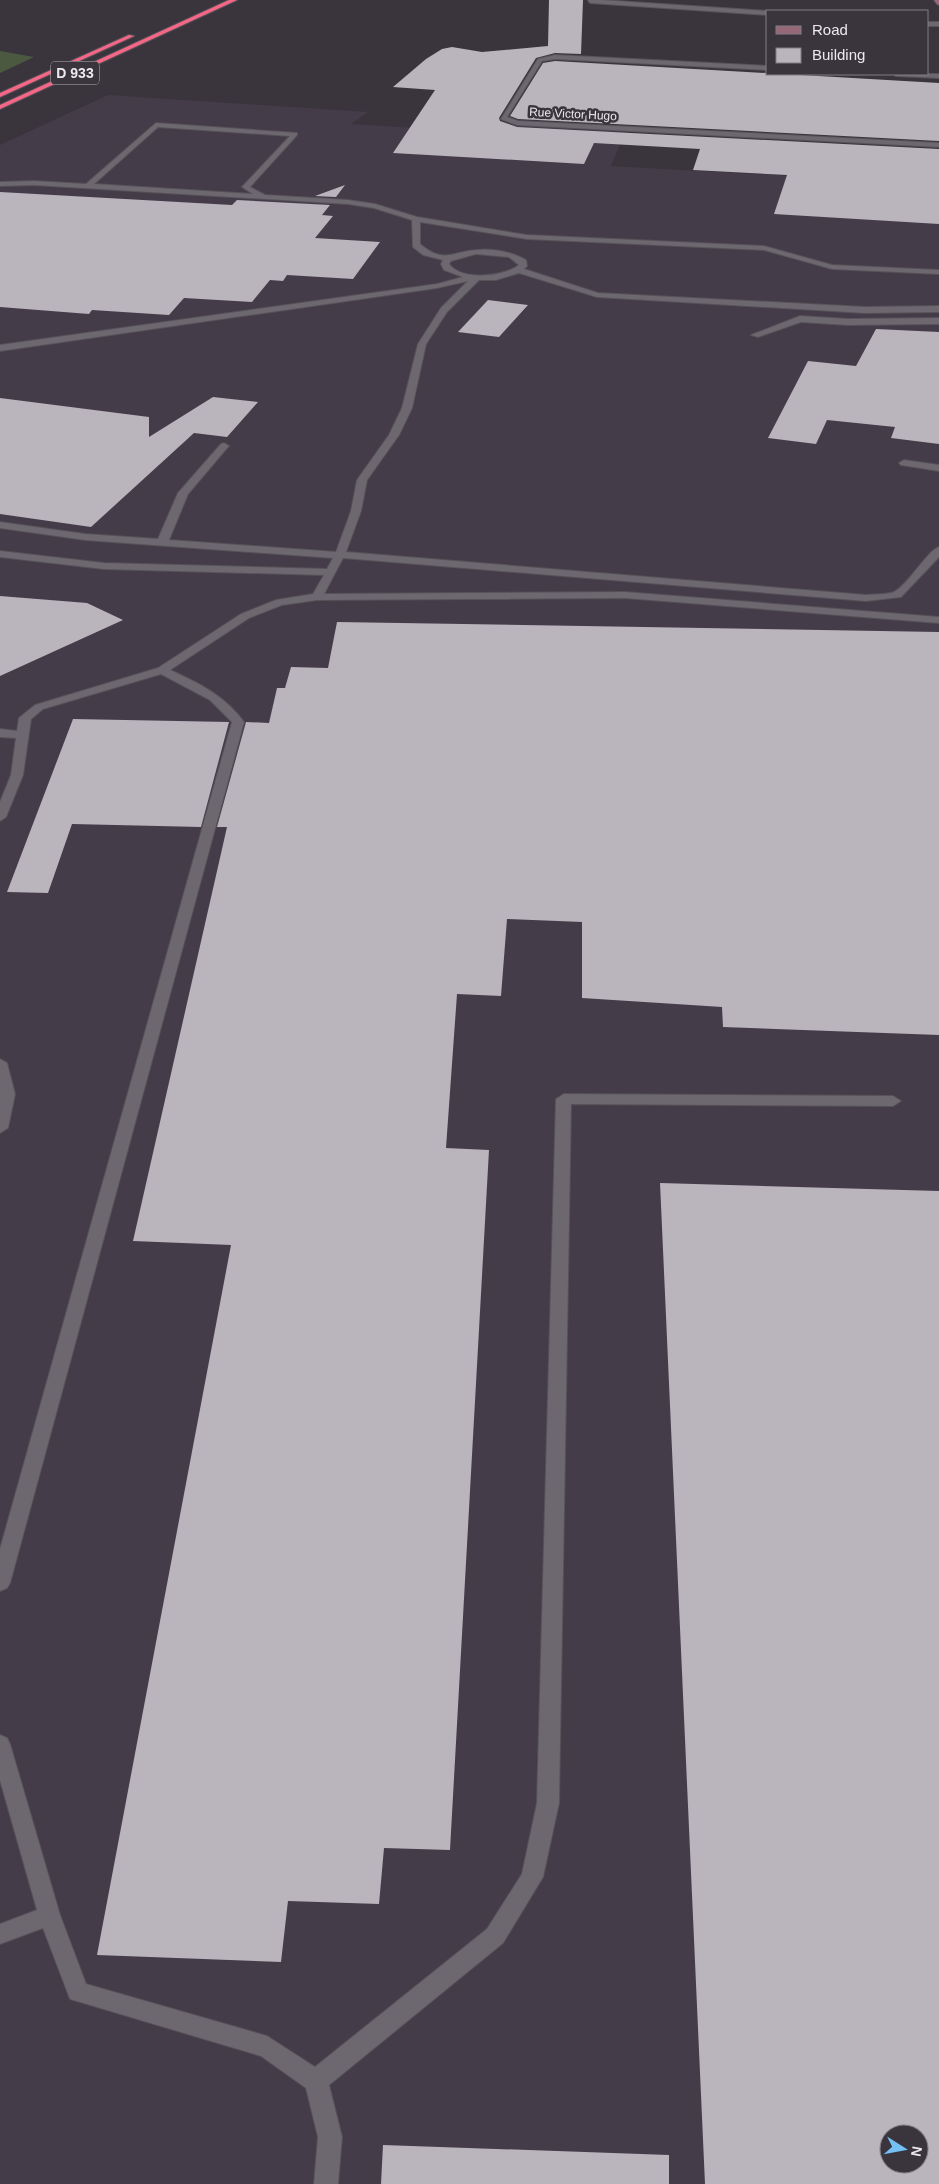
<svg xmlns="http://www.w3.org/2000/svg" width="939" height="2184" font-family="Helvetica,sans-serif">
	<style>
		.built { fill: #453c49; fill-rule: evenodd }
		.green { fill: #4c5941 }
		.building { fill: #bab4bd; fill-rule: evenodd }
		.lines { fill: none; stroke-linecap: round; stroke-linejoin: round }
		.lane-casing { stroke: #565258; stroke-width: 2 }
		.street-casing { stroke: #565258; stroke-width: 2 }
		.secondary-casing { stroke: #565258; stroke-width: 2 }
		.highway-casing { stroke: #565258; stroke-width: 2 }
		.lane { fill: #6d6870; fill-rule: evenodd }
		.street { fill: #6d6870; fill-rule: evenodd }
		.secondary { fill: #966777; fill-rule: evenodd }
		.highway { fill: #f66687; fill-rule: evenodd }
		.labels { text-anchor: middle; dominant-baseline: central; stroke-width: 5; stroke-linejoin: round; paint-order: stroke }
		.far-street-label { font-size: 12px; fill: #ece9ed; stroke: #3a353c }
		.shield { fill: #3a353c; stroke: #b7b3b8; stroke-width: 1 }
		.shield-label { font-size: 14px; font-weight: bold; fill: #ece9ed }
	</style>
	<rect width="100%" height="100%" fill="#3a353c"/>
	<path class="built" d="M 108,95 L 368,112 L 351,124 L 494,133 L 510,125 L 625,132 L 611,166 L 939,184 L 939,2184 L 0,2184 L 0,145 ZM 889,2134 L 919,2134 L 919,2164 L 889,2164 Z"/>
	<path class="green" d="M 0,51 L 34,57 L 0,73 Z"/>
	<path class="building" d="M 549,0 L 583,0 L 581,54 L 555,53 L 536,58 L 499,118 L 500,121 L 517,127 L 939,149 L 939,224 L 774,214 L 787,175 L 693,170 L 700,149 L 594,143 L 584,164 L 393,153 L 435,90 L 393,87 L 426,59 L 442,49 L 452,47 L 482,52 L 548,46 Z
		M 555,61 L 939,83 L 939,141 L 518,119 L 510,116 L 543,63 Z
		M 345,185 L 336,197 L 315,196 Z
		M 0,192 L 232,205 L 237,200 L 330,205 L 322,215 L 333,216 L 315,238 L 380,242 L 353,279 L 287,275 L 283,281 L 270,280 L 252,302 L 184,298 L 169,315 L 92,310 L 89,314 L 0,307 Z
		M 488,300 L 528,305 L 499,337 L 458,332 Z
		M 876,329 L 939,332 L 939,444 L 891,438 L 895,427 L 827,420 L 816,444 L 768,438 L 808,361 L 856,366 Z
		M 213,397 L 258,402 L 227,437 L 194,433 L 91,527 L 0,514 L 0,398 L 149,417 L 149,437 Z
		M 0,596 L 87,603 L 123,620 L 0,676 Z
		M 337,622 L 939,632 L 939,1035 L 723,1027 L 722,1007 L 582,998 L 582,922 L 507,919 L 501,996 L 457,994 L 446,1148 L 489,1150 L 450,1850 L 384,1848 L 379,1904 L 288,1901 L 281,1962 L 97,1955 L 231,1245 L 133,1241 L 227,827 L 217,827 L 246,722 L 269,723 L 277,688 L 285,688 L 291,667 L 328,668 Z
		M 73,719 L 229,722 L 201,827 L 72,824 L 48,893 L 7,892 Z
		M 660,1183 L 939,1191 L 939,2184 L 705,2184 ZM 889,2134 L 919,2134 L 919,2164 L 889,2164 Z
		M 383,2145 L 669,2155 L 669,2184 L 381,2184 Z"/>
	<g class="lines">
		<defs>
			<path id="lane" d="M 156,123 L 297,133 L 297,135 L 250,187 L 265,195 L 348,200 L 375,204 L 417,217 L 527,235 L 764,246 L 832,265 L 939,270 L 939,274 L 832,269 L 764,250 L 527,239 L 420,222 L 420,244 C 444,264 451,252 476,250 C 493,248 512,252 526,260 L 527,266 L 524,269 L 598,293 L 865,307 L 939,306 L 939,312 L 865,313 L 597,297 L 519,273 L 496,280 L 479,280 L 447,312 L 426,344 L 412,408 L 399,435 L 367,480 L 361,511 L 346,552 L 866,595 C 874,594 887,595 894,592 C 908,585 928,550 939,547 L 939,557 L 901,597 L 866,601 L 343,558 L 324,594 L 625,592 L 939,617 L 939,623 L 625,598 L 317,600 L 282,605 L 249,618 L 170,670 C 199,683 225,696 244,722 L 10,1583 L 7,1588 L 0,1591 L 0,1549 L 232,722 L 210,700 L 161,674 L 43,709 L 31,719 L 23,775 L 6,817 L 0,821 L 0,802 L 11,775 L 16,738 L 0,737 L 0,729 L 17,731 L 19,718 L 35,705 L 158,668 L 241,614 L 276,600 L 313,594 L 324,575 L 104,569 L 0,557 L 0,551 L 104,563 L 327,569 L 333,558 L 85,540 L 0,528 L 0,522 L 85,534 L 158,539 L 178,493 L 221,444 L 224,443 L 229,446 L 227,448 L 188,494 L 169,540 L 336,552 L 351,511 L 357,480 L 389,435 L 402,408 L 418,344 L 441,308 L 468,281 L 437,288 L 0,351 L 0,345 L 437,284 L 463,277 L 444,270 L 441,264 L 443,260 L 423,255 L 413,247 L 412,220 L 374,208 L 348,204 L 34,185 L 0,186 L 0,182 L 34,181 L 86,184 ZM 158,127 L 290,136 L 242,187 L 253,194 L 94,184 ZM 476,254 L 509,257 L 519,265 C 503,277 462,281 449,264 L 451,261 Z
				M 800,316 L 848,319 L 939,318 L 939,324 L 848,325 L 801,322 L 758,337 L 751,335 Z
				M 904,460 L 939,465 L 939,471 L 901,465 L 899,463 Z
				M 0,1059 L 7,1063 L 15,1094 L 8,1128 L 0,1133 Z
				M 564,1094 L 893,1096 L 901,1101 L 893,1106 L 571,1104 L 559,1803 L 543,1877 L 503,1943 L 329,2085 L 342,2137 L 338,2184 L 314,2184 L 318,2137 L 306,2088 L 261,2056 L 70,1999 L 43,1928 L 0,1944 L 0,1924 L 37,1910 L 0,1780 L 0,1735 L 7,1738 L 10,1744 L 60,1915 L 86,1984 L 267,2036 L 315,2067 L 487,1929 L 522,1874 L 537,1803 L 556,1099 Z"/>
			<path id="street" d="M 588,0 L 601,0 L 768,11 L 768,15 L 590,3 Z
				M 928,22 L 939,22 L 939,26 L 928,26 Z
				M 555,55 L 768,66 L 768,70 L 555,59 L 542,61 L 507,117 L 518,121 L 939,143 L 939,147 L 517,125 L 501,119 L 538,59 Z
				M 893,74 L 939,74 L 939,78 L 896,76 Z"/>
			<path id="secondary" d="M 934,0 L 939,0 L 939,5 L 937,4 Z"/>
			<path id="highway" d="M 229,0 L 237,0 L 0,109 L 0,105 Z
				M 129,35 L 134,36 L 0,97 L 0,93 Z"/>
		</defs>
		<use href="#lane" class="lane-casing"/>
		<use href="#street" class="street-casing"/>
		<use href="#secondary" class="secondary-casing"/>
		<use href="#highway" class="highway-casing"/>
		<use href="#lane" class="lane"/>
		<use href="#street" class="street"/>
		<use href="#secondary" class="secondary"/>
		<use href="#highway" class="highway"/>
	</g>
	<g class="labels">
		<g class="far-street-label">
			<text transform="translate(573 114) rotate(3)">Rue Victor Hugo</text>
		</g>
		<rect class="shield" x="51" y="61.5" width="48" height="23" rx="4"/>
		<g class="shield-label">
			<text x="75" y="73">D 933</text>
		</g>
	</g>
	<rect x="766" y="10" width="162" height="65" fill="#3a353c" stroke="#817d83"/>
	<rect x="776" y="26" width="25" height="8" fill="#966777" stroke="#817d83"/>
	<text x="812" y="35" font-size="15" fill="#ece9ed">Road</text>
	<rect x="776" y="48" width="25" height="15" fill="#bab4bd" stroke="#817d83"/>
	<text x="812" y="60" font-size="15" fill="#ece9ed">Building</text>
	<g transform="translate(904 2149) rotate(101)"><circle r="24" fill="#3a353c" stroke="#817d83"/>
	<path d="M0-4L9 19L0 12L-9 19Z" fill="#73c1f5"/>
	<text y="-8" font-size="14" font-weight="bold" text-anchor="middle" fill="#ece9ed">N</text>
	</g>
</svg>
